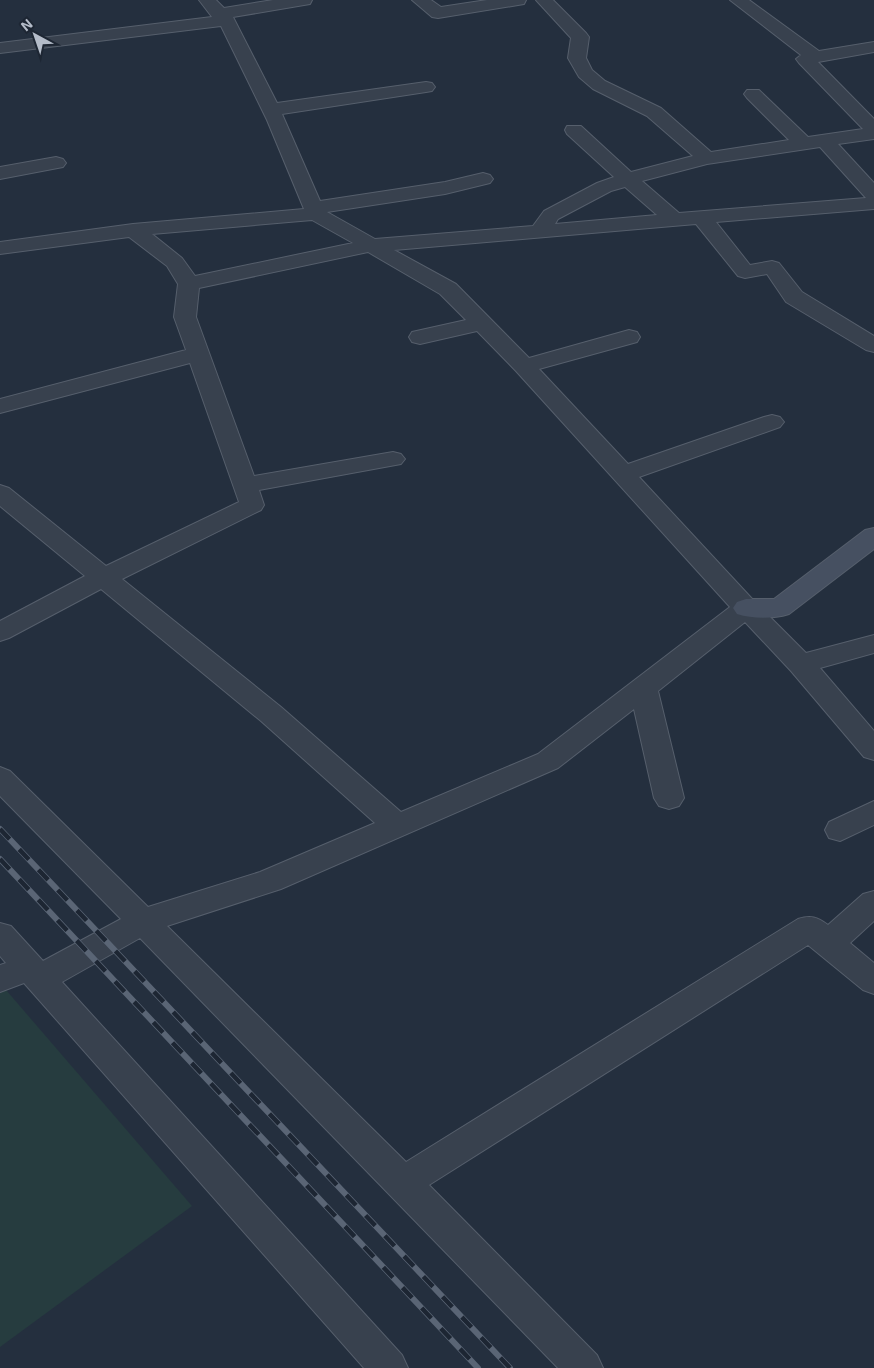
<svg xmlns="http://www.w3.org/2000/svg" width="874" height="1368" font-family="'Exo 2',sans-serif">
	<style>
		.green { fill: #263c3f }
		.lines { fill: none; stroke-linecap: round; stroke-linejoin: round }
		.minor-casing { stroke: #565f6c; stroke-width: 2 }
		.secondary-casing { stroke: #565f6c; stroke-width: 2 }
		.minor { fill: #38414e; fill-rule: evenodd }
		.secondary { fill: #465061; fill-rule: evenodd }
		.rail-casing { stroke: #5a6575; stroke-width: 6 }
		.rail { stroke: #1d2633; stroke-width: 4.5; stroke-dasharray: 14; stroke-linecap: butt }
	</style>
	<rect width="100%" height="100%" fill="#242f3e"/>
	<path class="green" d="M 0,983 L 192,1206 L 0,1347 Z"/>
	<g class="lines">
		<defs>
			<path id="minor" d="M 199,0 L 216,0 L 224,8 L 273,0 L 312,0 L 310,4 L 304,5 L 233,17 L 277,103 L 426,82 L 432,83 L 435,87 L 432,91 L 426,92 L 282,114 L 320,201 L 445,182 L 483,173 L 490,175 L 493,179 L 490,183 L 445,194 L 327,212 L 375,239 L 533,226 L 544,211 L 597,183 L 614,177 L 567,134 L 565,130 L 567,126 L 581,126 L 631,172 L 693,156 L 647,116 L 593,89 L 579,77 L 568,58 L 571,38 L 536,0 L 553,0 L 586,33 L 589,37 L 586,58 L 592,70 L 605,81 L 661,108 L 711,152 L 789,140 L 747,98 L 744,94 L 747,90 L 759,90 L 808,137 L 863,129 L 799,63 L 796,59 L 801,55 L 730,0 L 749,0 L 819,51 L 874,42 L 874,52 L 818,62 L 874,119 L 874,139 L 838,144 L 874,183 L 874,209 L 716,222 L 750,265 L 772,261 L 779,263 L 802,292 L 874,336 L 874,352 L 866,350 L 786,302 L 767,274 L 745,278 L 738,276 L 696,224 L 394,250 L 456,284 L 529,358 L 629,330 L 637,332 L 640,337 L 637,342 L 539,369 L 628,464 L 764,417 L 772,415 L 780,417 L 784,422 L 780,427 L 639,477 L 755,602 L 806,653 L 874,635 L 874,653 L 820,668 L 874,731 L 874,760 L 864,757 L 791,671 L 745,622 L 658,691 L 684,798 L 679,806 L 669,809 L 659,806 L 654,798 L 634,709 L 558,768 L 281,889 L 167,926 L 406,1162 L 798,919 C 811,915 817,917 828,925 L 863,894 L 874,891 L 874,921 L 850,943 L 874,963 L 874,994 L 863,990 L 808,945 L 429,1185 L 597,1355 L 603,1368 L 558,1368 L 140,938 L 62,982 L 402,1355 L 408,1368 L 364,1368 L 24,983 L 0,992 L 0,965 L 6,963 L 0,956 L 0,923 L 11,926 L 43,961 L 121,919 L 0,796 L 0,767 L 10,771 L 148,907 L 260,872 L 375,823 L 261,721 L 101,589 L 9,638 L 0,641 L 0,621 L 85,576 L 0,506 L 0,485 L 9,488 L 106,566 L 239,502 L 190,363 L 0,413 L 0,399 L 186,350 L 174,317 L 178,284 L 167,266 L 129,237 L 0,254 L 0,242 L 133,224 L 304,209 L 267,120 L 221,26 L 0,53 L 0,43 L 212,17 ZM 820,147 L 866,198 L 679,213 L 642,181 L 707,164 ZM 625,187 L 657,215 L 555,224 L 558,219 L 611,191 ZM 312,220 L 353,243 L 195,276 L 182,258 L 152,234 ZM 368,252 L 440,294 L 466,320 L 412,332 L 409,337 L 412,342 L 420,344 L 477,331 L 516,371 L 730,607 L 538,754 L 401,812 L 281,707 L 122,579 L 261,510 L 264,505 L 259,490 L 401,464 L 405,459 L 401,454 L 393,452 L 254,476 L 196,317 L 199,288 Z
				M 412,0 L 431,0 L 441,7 L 487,0 L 526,0 L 524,4 L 518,5 L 438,18 L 432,17 Z
				M 56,157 L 63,159 L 66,163 L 63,167 L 0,179 L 0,167 Z
				M 874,801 L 874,825 L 840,841 L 829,838 L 825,830 L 829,822 Z"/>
			<path id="secondary" d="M 874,528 L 874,549 L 789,614 C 773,619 753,619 737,614 L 733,608 L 737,602 L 746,599 L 774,599 L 865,530 Z"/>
		</defs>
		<use href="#minor" class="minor-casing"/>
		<use href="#secondary" class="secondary-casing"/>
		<use href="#minor" class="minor"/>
		<use href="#secondary" class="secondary"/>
		<defs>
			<path id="rail" d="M 0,829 L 510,1368
				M 0,859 L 478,1368"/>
		</defs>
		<use href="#rail" class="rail-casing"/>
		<use href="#rail" class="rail"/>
	</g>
	<g transform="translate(35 35) rotate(320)" stroke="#1d2633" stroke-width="4" paint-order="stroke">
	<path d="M0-4L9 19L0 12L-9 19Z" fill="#b4bcc9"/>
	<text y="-8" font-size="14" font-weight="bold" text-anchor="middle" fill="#b4bcc9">N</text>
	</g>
</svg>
